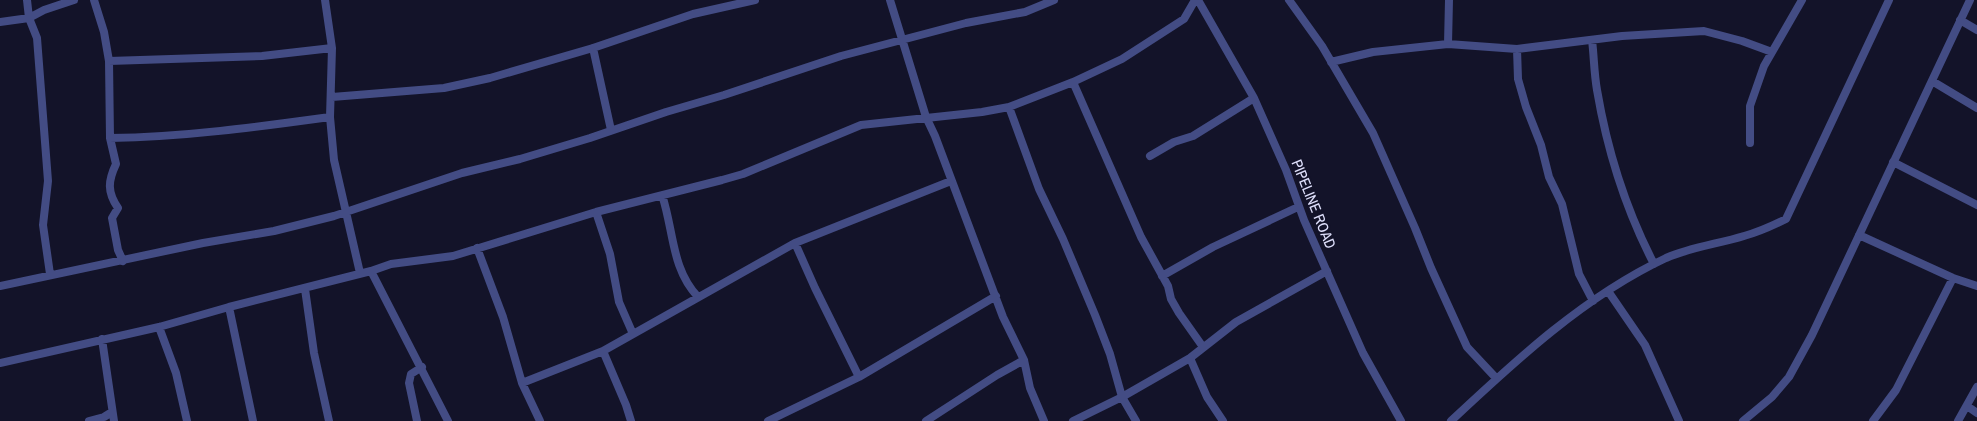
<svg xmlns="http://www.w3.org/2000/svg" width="1977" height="421" font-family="'Archivo Narrow',sans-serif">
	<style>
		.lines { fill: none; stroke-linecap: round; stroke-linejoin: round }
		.street { stroke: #434c84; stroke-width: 8 }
		.labels { text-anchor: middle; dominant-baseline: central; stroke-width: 4; stroke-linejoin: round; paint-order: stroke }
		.street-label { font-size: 15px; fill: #dfe0fc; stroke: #131329 }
	</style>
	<rect width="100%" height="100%" fill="#131329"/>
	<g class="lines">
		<path class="street" d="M 27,0 L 29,18 L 37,38 L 48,181 L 43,225 L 50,274
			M 94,0 L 104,32 L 109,61 L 110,138 L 116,164 C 108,181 107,192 118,208 L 112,218 L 118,250 L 123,261
			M 325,0 L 332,48 L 330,117 L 334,160 L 360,273
			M 890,0 L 926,117 L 935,136 L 1003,317 L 1024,360 L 1030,388 L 1044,421
			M 1198,0 L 1254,98 L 1286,170 L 1304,220 L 1363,353 L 1401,421
			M 1289,0 L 1322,46 L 1373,133 L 1415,228 L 1431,268 L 1467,347 L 1496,378
			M 1960,20 L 1977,30
			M 0,22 L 29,18 L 44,10 L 74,0
			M 1592,40 C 1594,56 1594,73 1597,90 C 1607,149 1626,210 1654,264
			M 1448,44 L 1449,0
			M 593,48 L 611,130
			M 1517,49 L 1518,79 L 1526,107 L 1541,145 L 1549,177 L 1562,204 L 1579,274 L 1593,301
			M 109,61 L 262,56 L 332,48
			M 1331,62 L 1373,52 L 1448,44 L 1517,49 L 1622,36 L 1704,31 L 1742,41 L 1772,52
			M 1932,81 L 1977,108
			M 1073,82 L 1141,237 L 1168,286 L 1171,299 L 1179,313 L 1203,347
			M 332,97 L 444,88 L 490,78 L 593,48 L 693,14 L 755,0
			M 1009,107 L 1039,189 L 1063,239 L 1095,315 L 1110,354 L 1122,397 L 1136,421
			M 110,138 C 184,137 257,127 330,117
			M 1750,143 L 1750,106 L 1764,66 L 1802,0
			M 1150,156 L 1174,142 L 1193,136 L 1254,98
			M 1893,162 L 1977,205
			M 662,195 C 674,231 671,268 698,297
			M 596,212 L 610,254 L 619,302 L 633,334
			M 1859,235 L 1953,278 L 1977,286
			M 795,243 L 815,288 L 859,377
			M 477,248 L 503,317 L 522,383 L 540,421
			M 371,271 L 448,421
			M 1162,276 L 1213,247 L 1298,207
			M 0,286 L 203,243 L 274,231 L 334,216 L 462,173 L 520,159 L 590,138 L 666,112 L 724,95 L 841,56 L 966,23 L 1025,12 L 1054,0
			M 305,289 L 314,353 L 329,421
			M 1608,291 L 1645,345 L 1679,421
			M 229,307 L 253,421
			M 159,327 L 176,373 L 187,421
			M 102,339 L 114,421
			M 603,351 L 626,405 L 631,421
			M 1190,358 L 1207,397 L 1223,421
			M 0,363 L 159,327 L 229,307 L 371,271 L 391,264 L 453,256 L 596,212 L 722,180 L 743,174 L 861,125 L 982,112 L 1009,107 L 1073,82 L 1122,59 L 1184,19 L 1195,0
			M 522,383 L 603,351 L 795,243 L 951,181
			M 1967,406 L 1977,413
			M 89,421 L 104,417 L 112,412
			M 417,421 L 409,383 L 411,374 L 422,367
			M 768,421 L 859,377 L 996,296
			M 926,421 L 997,375 L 1024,360
			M 1073,421 L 1122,397 L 1190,358 L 1236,322 L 1327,271
			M 1451,421 C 1516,360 1585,296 1666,258 C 1691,247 1718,244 1744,236 C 1759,232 1772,226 1786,219 L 1889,0
			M 1743,421 L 1772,397 L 1789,377 L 1812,335 L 1970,0
			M 1873,421 L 1896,390 L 1953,278
			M 1958,421 L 1977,387"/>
	</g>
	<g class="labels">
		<g class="street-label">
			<text transform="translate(1314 204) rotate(68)">PIPELINE ROAD</text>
		</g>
	</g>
</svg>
